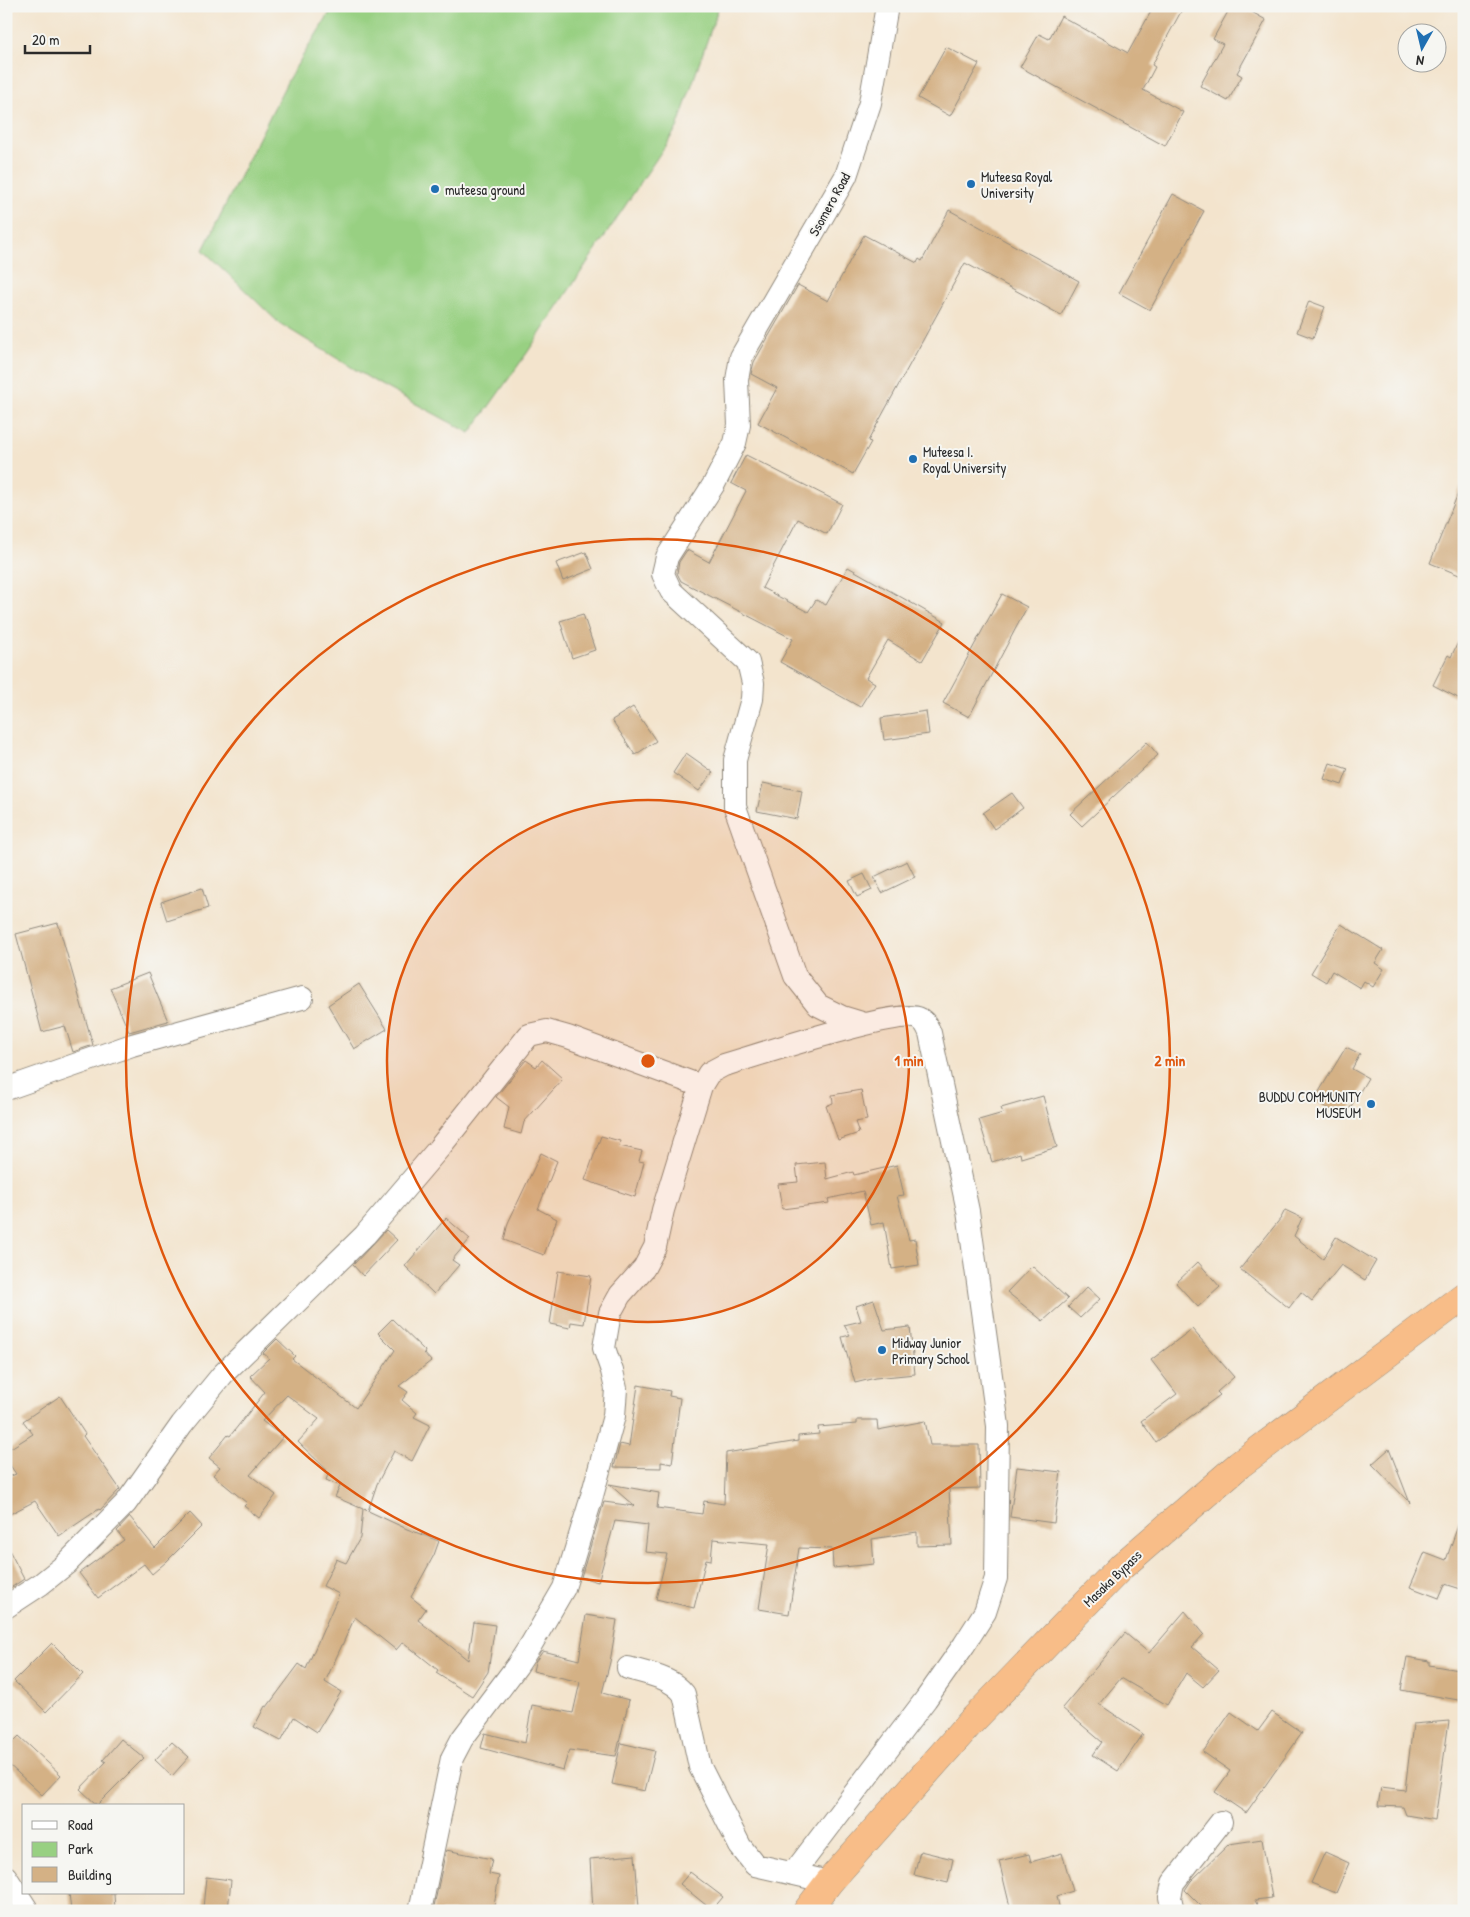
<svg xmlns="http://www.w3.org/2000/svg" width="1470" height="1917" font-family="'Patrick Hand',sans-serif">
	<style>
		.green { fill: #98d082; stroke: #627e56 }
		.building { fill: #d4b185 }
		.lines { fill: none; stroke-linecap: round; stroke-linejoin: round }
		.minor-casing { stroke: #8f887c; stroke-width: 24 }
		.highway-casing { stroke: #8f887c; stroke-width: 29 }
		.minor { stroke: #fff; stroke-width: 22 }
		.highway { stroke: #f8bd88; stroke-width: 28 }
		.ring { fill: none; stroke: #df570e; stroke-width: 2.5 }
		.poi-dot { fill: #1f6fb2; stroke: #f6f6f2; stroke-width: 2 }
		.labels { text-anchor: middle; dominant-baseline: central; stroke-width: 4; stroke-linejoin: round; paint-order: stroke }
		.poi-label { font-size: 14px; fill: #2b2b2b; stroke: #f6f6f2; text-anchor: start }
		.street-label { font-size: 14px; fill: #2b2b2b; stroke: #f6f6f2 }
		.centre { fill: #df570e; stroke: #f6f6f2; stroke-width: 2.5 }
		.ring-label { font-size: 15px; text-anchor: middle; font-weight: bold; fill: #df570e; stroke: #f6f6f2; stroke-width: 4; stroke-linejoin: round; paint-order: stroke }
	</style>
	<rect width="100%" height="100%" fill="#f6f6f2"/>
	<filter id="ink" filterUnits="userSpaceOnUse"><feTurbulence type="fractalNoise" baseFrequency=".02" numOctaves="2"/><feDisplacementMap in="SourceGraphic" scale="10" xChannelSelector="R" yChannelSelector="G"/><feConvolveMatrix kernelMatrix="1 2 1 2 8 2 1 2 1" color-interpolation-filters="sRGB"/></filter>
	<filter id="wash" filterUnits="userSpaceOnUse"><feTurbulence type="fractalNoise" baseFrequency=".0096" numOctaves="4" result="noise"/><feDisplacementMap in="SourceGraphic" scale="20" xChannelSelector="R" yChannelSelector="G"/><feGaussianBlur stdDeviation="1.12" result="paint"/><feColorMatrix in="noise" values="0 0 0 0 0 0 0 0 0 0 0 0 0 0 0 0 0 1.4 0 .05"/><feComposite in="paint" operator="in"/></filter>
	<g filter="url(#wash)">
		<rect width="100%" height="100%" fill="#f3e4cd"/>
		<path class="green" d="M 334,6 L 719,6 L 677,128 L 527,353 L 470,433 L 379,384 L 279,323 L 203,250 L 289,78 Z"/>
		<g id="blocks">
			<path class="building" d="M 1154,6 L 1184,6 L 1152,65 L 1155,67 L 1143,90 L 1183,112 L 1165,146 L 1020,67 L 1039,34 L 1049,39 L 1061,16 L 1128,53 Z
				M 1231,6 L 1241,6 L 1266,20 L 1237,73 L 1242,76 L 1228,101 L 1200,86 L 1223,44 L 1213,39 Z
				M 946,47 L 979,64 L 950,116 L 918,98 Z
				M 1173,194 L 1204,211 L 1150,310 L 1119,293 Z
				M 949,210 L 1079,281 L 1061,315 L 965,263 L 868,441 L 871,442 L 853,474 L 758,423 L 777,388 L 751,374 L 754,362 L 798,285 L 828,301 L 864,235 L 917,263 L 919,259 L 922,261 Z
				M 1309,301 L 1325,307 L 1313,338 L 1297,332 Z
				M 746,455 L 842,504 L 827,534 L 798,519 L 762,588 L 808,612 L 816,600 L 826,605 L 848,567 L 945,622 L 922,661 L 888,640 L 866,678 L 875,683 L 860,707 L 780,662 L 793,639 L 681,581 L 677,573 L 679,562 L 687,550 L 709,562 L 746,491 L 731,483 Z
				M 1463,481 L 1464,481 L 1464,577 L 1430,563 Z
				M 586,552 L 593,569 L 563,581 L 556,563 Z
				M 1002,594 L 1027,607 L 969,717 L 943,703 Z
				M 583,614 L 595,650 L 572,658 L 560,621 Z
				M 1464,630 L 1464,701 L 1433,685 L 1448,655 L 1451,657 Z
				M 633,707 L 656,741 L 635,755 L 612,720 Z
				M 926,711 L 929,734 L 884,740 L 881,718 Z
				M 1147,742 L 1158,755 L 1082,826 L 1070,814 Z
				M 686,753 L 713,772 L 699,791 L 673,773 Z
				M 1330,763 L 1348,769 L 1342,785 L 1324,779 Z
				M 763,783 L 802,791 L 797,819 L 757,811 Z
				M 1012,793 L 1023,808 L 994,829 L 983,813 Z
				M 907,861 L 915,877 L 882,893 L 874,877 Z
				M 864,874 L 872,890 L 857,897 L 849,881 Z
				M 202,888 L 208,908 L 167,921 L 161,902 Z
				M 58,923 L 93,1045 L 73,1052 L 65,1026 L 42,1032 L 16,934 Z
				M 1341,924 L 1383,950 L 1375,963 L 1384,969 L 1373,987 L 1364,981 L 1360,988 L 1332,971 L 1326,982 L 1311,973 Z
				M 148,973 L 168,1021 L 129,1032 L 110,988 Z
				M 359,984 L 387,1029 L 354,1049 L 328,1005 Z
				M 1346,1047 L 1360,1054 L 1352,1069 L 1368,1078 L 1344,1118 L 1314,1100 Z
				M 526,1060 L 536,1067 L 542,1060 L 563,1079 L 524,1122 L 521,1134 L 504,1129 L 509,1107 L 496,1097 Z
				M 861,1090 L 867,1120 L 855,1122 L 859,1133 L 838,1140 L 826,1106 L 833,1103 L 832,1095 Z
				M 1043,1096 L 1057,1147 L 1021,1158 L 1020,1153 L 992,1162 L 979,1120 L 1003,1113 L 1001,1108 Z
				M 601,1136 L 620,1141 L 619,1146 L 642,1151 L 639,1161 L 644,1162 L 635,1197 L 585,1180 Z
				M 541,1153 L 557,1161 L 538,1209 L 557,1219 L 544,1255 L 504,1240 L 508,1223 Z
				M 825,1162 L 827,1179 L 853,1172 L 854,1175 L 897,1165 L 904,1195 L 897,1196 L 909,1240 L 915,1239 L 919,1265 L 892,1269 L 884,1222 L 871,1225 L 863,1191 L 828,1199 L 829,1203 L 782,1209 L 778,1184 L 798,1182 L 796,1165 Z
				M 1285,1210 L 1302,1218 L 1294,1236 L 1323,1259 L 1336,1237 L 1376,1261 L 1365,1280 L 1341,1265 L 1312,1301 L 1301,1292 L 1289,1308 L 1240,1269 L 1281,1218 Z
				M 446,1218 L 470,1239 L 452,1260 L 459,1265 L 434,1294 L 405,1266 Z
				M 386,1230 L 397,1240 L 363,1276 L 353,1265 Z
				M 1198,1262 L 1220,1287 L 1198,1307 L 1176,1283 Z
				M 1032,1266 L 1068,1299 L 1043,1321 L 1007,1292 Z
				M 558,1271 L 591,1276 L 584,1324 L 571,1322 L 570,1328 L 550,1324 Z
				M 1087,1287 L 1100,1299 L 1080,1318 L 1068,1307 Z
				M 874,1300 L 884,1330 L 910,1327 L 915,1374 L 875,1378 L 855,1383 L 842,1337 L 850,1335 L 844,1325 L 861,1321 L 856,1306 Z
				M 392,1319 L 425,1351 L 424,1353 L 431,1361 L 399,1386 L 408,1392 L 402,1400 L 417,1413 L 414,1417 L 430,1425 L 412,1461 L 394,1451 L 377,1484 L 368,1511 L 364,1509 L 407,1529 L 439,1541 L 434,1555 L 411,1597 L 426,1609 L 418,1620 L 468,1660 L 474,1622 L 495,1625 L 488,1672 L 472,1696 L 436,1673 L 438,1670 L 403,1642 L 396,1650 L 355,1617 L 325,1682 L 341,1692 L 317,1732 L 294,1717 L 281,1741 L 254,1727 L 265,1706 L 267,1707 L 299,1664 L 306,1669 L 339,1594 L 323,1586 L 336,1559 L 346,1563 L 360,1538 L 363,1509 L 335,1497 L 340,1486 L 326,1480 L 329,1472 L 298,1442 L 319,1419 L 287,1395 L 262,1421 L 283,1437 L 250,1475 L 276,1495 L 259,1518 L 244,1506 L 247,1503 L 213,1475 L 220,1467 L 209,1458 L 228,1435 L 230,1436 L 265,1392 L 250,1376 L 269,1358 L 263,1353 L 277,1339 L 295,1356 L 292,1359 L 356,1408 L 395,1350 L 378,1333 Z
				M 1192,1329 L 1234,1377 L 1217,1392 L 1220,1395 L 1156,1442 L 1141,1421 L 1177,1394 L 1151,1360 Z
				M 638,1385 L 670,1391 L 669,1396 L 680,1398 L 672,1464 L 661,1462 L 661,1468 L 614,1467 L 620,1444 L 629,1446 Z
				M 60,1396 L 85,1434 L 83,1436 L 120,1489 L 100,1510 L 99,1509 L 59,1536 L 35,1501 L 6,1516 L 6,1478 L 16,1474 L 6,1459 L 6,1451 L 33,1434 L 23,1421 Z
				M 857,1420 L 877,1420 L 878,1430 L 925,1421 L 930,1445 L 979,1445 L 980,1488 L 949,1489 L 952,1545 L 917,1546 L 917,1532 L 872,1539 L 874,1564 L 833,1568 L 832,1549 L 799,1548 L 789,1614 L 759,1609 L 769,1544 L 713,1539 L 711,1560 L 706,1559 L 694,1608 L 656,1599 L 667,1554 L 645,1552 L 648,1525 L 615,1521 L 598,1582 L 581,1577 L 604,1502 L 634,1506 L 609,1484 L 659,1493 L 657,1508 L 702,1514 L 704,1501 L 724,1504 L 726,1453 L 798,1441 L 798,1436 L 819,1434 L 818,1427 L 857,1424 Z
				M 1389,1449 L 1410,1503 L 1372,1464 Z
				M 1017,1467 L 1061,1472 L 1054,1523 L 1010,1517 Z
				M 190,1513 L 202,1526 L 166,1562 L 152,1574 L 144,1564 L 98,1598 L 79,1573 L 124,1540 L 117,1531 L 130,1517 L 155,1548 Z
				M 1461,1517 L 1464,1518 L 1464,1590 L 1445,1584 L 1439,1598 L 1410,1587 L 1425,1552 L 1446,1560 Z
				M 6,1544 L 24,1579 L 6,1591 Z
				M 1185,1611 L 1204,1634 L 1192,1647 L 1219,1670 L 1203,1687 L 1186,1673 L 1167,1705 L 1121,1678 L 1099,1704 L 1143,1734 L 1118,1771 L 1093,1755 L 1102,1742 L 1062,1708 L 1125,1633 L 1149,1653 Z
				M 586,1615 L 617,1620 L 610,1662 L 602,1693 L 629,1700 L 616,1756 L 569,1750 L 563,1770 L 481,1748 L 485,1733 L 525,1743 L 532,1705 L 573,1713 L 580,1682 L 533,1671 L 535,1662 L 543,1651 L 579,1660 Z
				M 52,1643 L 83,1674 L 46,1712 L 14,1681 Z
				M 1407,1657 L 1429,1661 L 1429,1665 L 1464,1671 L 1464,1701 L 1401,1690 Z
				M 1231,1712 L 1258,1731 L 1272,1712 L 1302,1733 L 1246,1813 L 1215,1792 L 1230,1771 L 1203,1752 Z
				M 1449,1721 L 1435,1820 L 1406,1815 L 1403,1807 L 1378,1806 L 1381,1787 L 1405,1790 L 1413,1724 Z
				M 19,1736 L 61,1775 L 42,1795 L 6,1762 L 6,1749 Z
				M 121,1739 L 144,1758 L 97,1805 L 80,1789 L 106,1762 L 103,1760 Z
				M 172,1742 L 189,1757 L 172,1776 L 155,1760 Z
				M 621,1743 L 655,1751 L 645,1791 L 612,1784 Z
				M 1262,1839 L 1272,1898 L 1255,1900 L 1260,1911 L 1206,1911 L 1185,1890 L 1191,1881 L 1229,1844 Z
				M 446,1850 L 492,1859 L 489,1874 L 499,1876 L 493,1911 L 433,1911 Z
				M 920,1851 L 953,1859 L 948,1883 L 914,1875 Z
				M 1325,1852 L 1349,1863 L 1336,1893 L 1311,1883 Z
				M 1062,1853 L 1073,1891 L 1057,1896 L 1060,1911 L 1011,1911 L 999,1861 L 1029,1854 L 1031,1862 Z
				M 635,1855 L 639,1908 L 593,1911 L 590,1859 Z
				M 690,1872 L 723,1897 L 712,1910 L 680,1884 Z
				M 206,1877 L 231,1880 L 228,1910 L 203,1908 Z
				M 69,1893 L 114,1893 L 115,1910 L 71,1911 Z"/>
		</g>
	</g>
	<g filter="url(#ink)">
		<use href="#blocks" fill-opacity="0" stroke="#8f887c" stroke-width="1"/>
		<g class="lines">
			<defs>
				<path id="minor" d="M 865,1024 L 842,1017 L 818,1005 L 795,976 L 735,807 L 735,760 L 752,699 L 753,683 L 748,662 L 671,591 L 663,574 L 667,557 L 714,484 L 735,443 L 739,425 L 737,380 L 741,357 L 846,176 L 870,103 L 887,6
					M 6,1089 L 132,1045 L 302,998
					M 6,1607 L 41,1584 L 66,1564 L 126,1503 L 182,1424 L 223,1374 L 365,1235 L 440,1147 L 529,1035 L 547,1031 L 568,1037 L 701,1086
					M 628,1668 C 648,1674 671,1677 684,1694 L 700,1767 L 740,1846 L 755,1865 L 829,1882
					M 6,1877 L 28,1911
					M 420,1911 L 452,1758 L 462,1739 L 517,1666 L 532,1643 L 564,1588 L 590,1503 L 614,1416 L 616,1389 L 612,1371 L 604,1348 L 610,1313 L 620,1295 L 644,1268 L 655,1247 L 663,1210 L 701,1086 L 709,1073 L 724,1065 C 755,1056 897,1009 918,1018 C 925,1021 927,1026 930,1033 L 968,1211 L 998,1426 L 996,1578 L 985,1612 L 964,1645 L 926,1699 L 793,1874
					M 1173,1911 L 1170,1897 L 1173,1883 L 1221,1822"/>
				<path id="highway" d="M 807,1911 L 829,1882 L 971,1722 L 1122,1566 L 1239,1465 L 1464,1296"/>
			</defs>
			<use href="#minor" class="minor-casing"/>
			<use href="#highway" class="highway-casing"/>
			<use href="#minor" class="minor"/>
			<use href="#highway" class="highway"/>
		</g>
	</g>
	<circle cx="648" cy="1061" r="261" fill="#df570e" fill-opacity=".12"/>
	<g class="ring">
		<circle cx="648" cy="1061" r="261"/>
		<circle cx="648" cy="1061" r="522"/>
	</g>
	<g class="poi-dot">
		<circle cx="971" cy="184" r="5"/>
		<circle cx="435" cy="189" r="5"/>
		<circle cx="913" cy="459" r="5"/>
		<circle cx="1371" cy="1104" r="5"/>
		<circle cx="882" cy="1350" r="5"/>
	</g>
	<g class="labels">
		<g class="poi-label">
			<text x="981" y="176">Muteesa Royal<tspan x="981" dy="16">University</tspan></text>
			<text x="445" y="189">muteesa ground</text>
			<text x="923" y="451">Muteesa I.<tspan x="923" dy="16">Royal University</tspan></text>
			<text x="1361" y="1096" text-anchor="end">BUDDU COMMUNITY<tspan x="1361" dy="16">MUSEUM</tspan></text>
			<text x="892" y="1342">Midway Junior<tspan x="892" dy="16">Primary School</tspan></text>
		</g>
		<g class="street-label">
			<text transform="translate(829 204) rotate(-61)">Ssomero Road</text>
			<text transform="translate(1112 1578) rotate(-44)">Masaka Bypass</text>
		</g>
	</g>
	<circle cx="648" cy="1061" r="8" class="centre"/>
	<g class="ring-label">
		<text x="909" y="1066">1 min</text>
		<text x="1170" y="1066">2 min</text>
	</g>
	<rect width="1470" height="1917" fill="none" stroke="#f6f6f2" stroke-width="25"/>
	<rect x="22" y="1804" width="162" height="90" fill="#f6f6f2" stroke="#a5a5a2"/>
	<rect x="32" y="1821" width="25" height="8" fill="#ffffff" stroke="#a5a5a2"/>
	<text x="68" y="1830" font-size="15" fill="#2b2b2b">Road</text>
	<rect x="32" y="1842" width="25" height="15" fill="#98d082" stroke="#a5a5a2"/>
	<text x="68" y="1854" font-size="15" fill="#2b2b2b">Park</text>
	<rect x="32" y="1867" width="25" height="15" fill="#d4b185" stroke="#a5a5a2"/>
	<text x="68" y="1880" font-size="15" fill="#2b2b2b">Building</text>
	<g transform="translate(1422 48) rotate(188)"><circle r="24" fill="#f6f6f2" stroke="#a5a5a2"/>
	<path d="M0-4L9 19L0 12L-9 19Z" fill="#1f6fb2"/>
	<text y="-8" font-size="14" font-weight="bold" text-anchor="middle" fill="#2b2b2b">N</text>
	</g>
	<path d="M25 45v8h65v-8" fill="none" stroke="#2b2b2b" stroke-width="2.5"/>
	<text x="32" y="45" font-size="15" fill="#2b2b2b" stroke="#f6f6f2" stroke-width="4" paint-order="stroke">20 m</text>
</svg>
